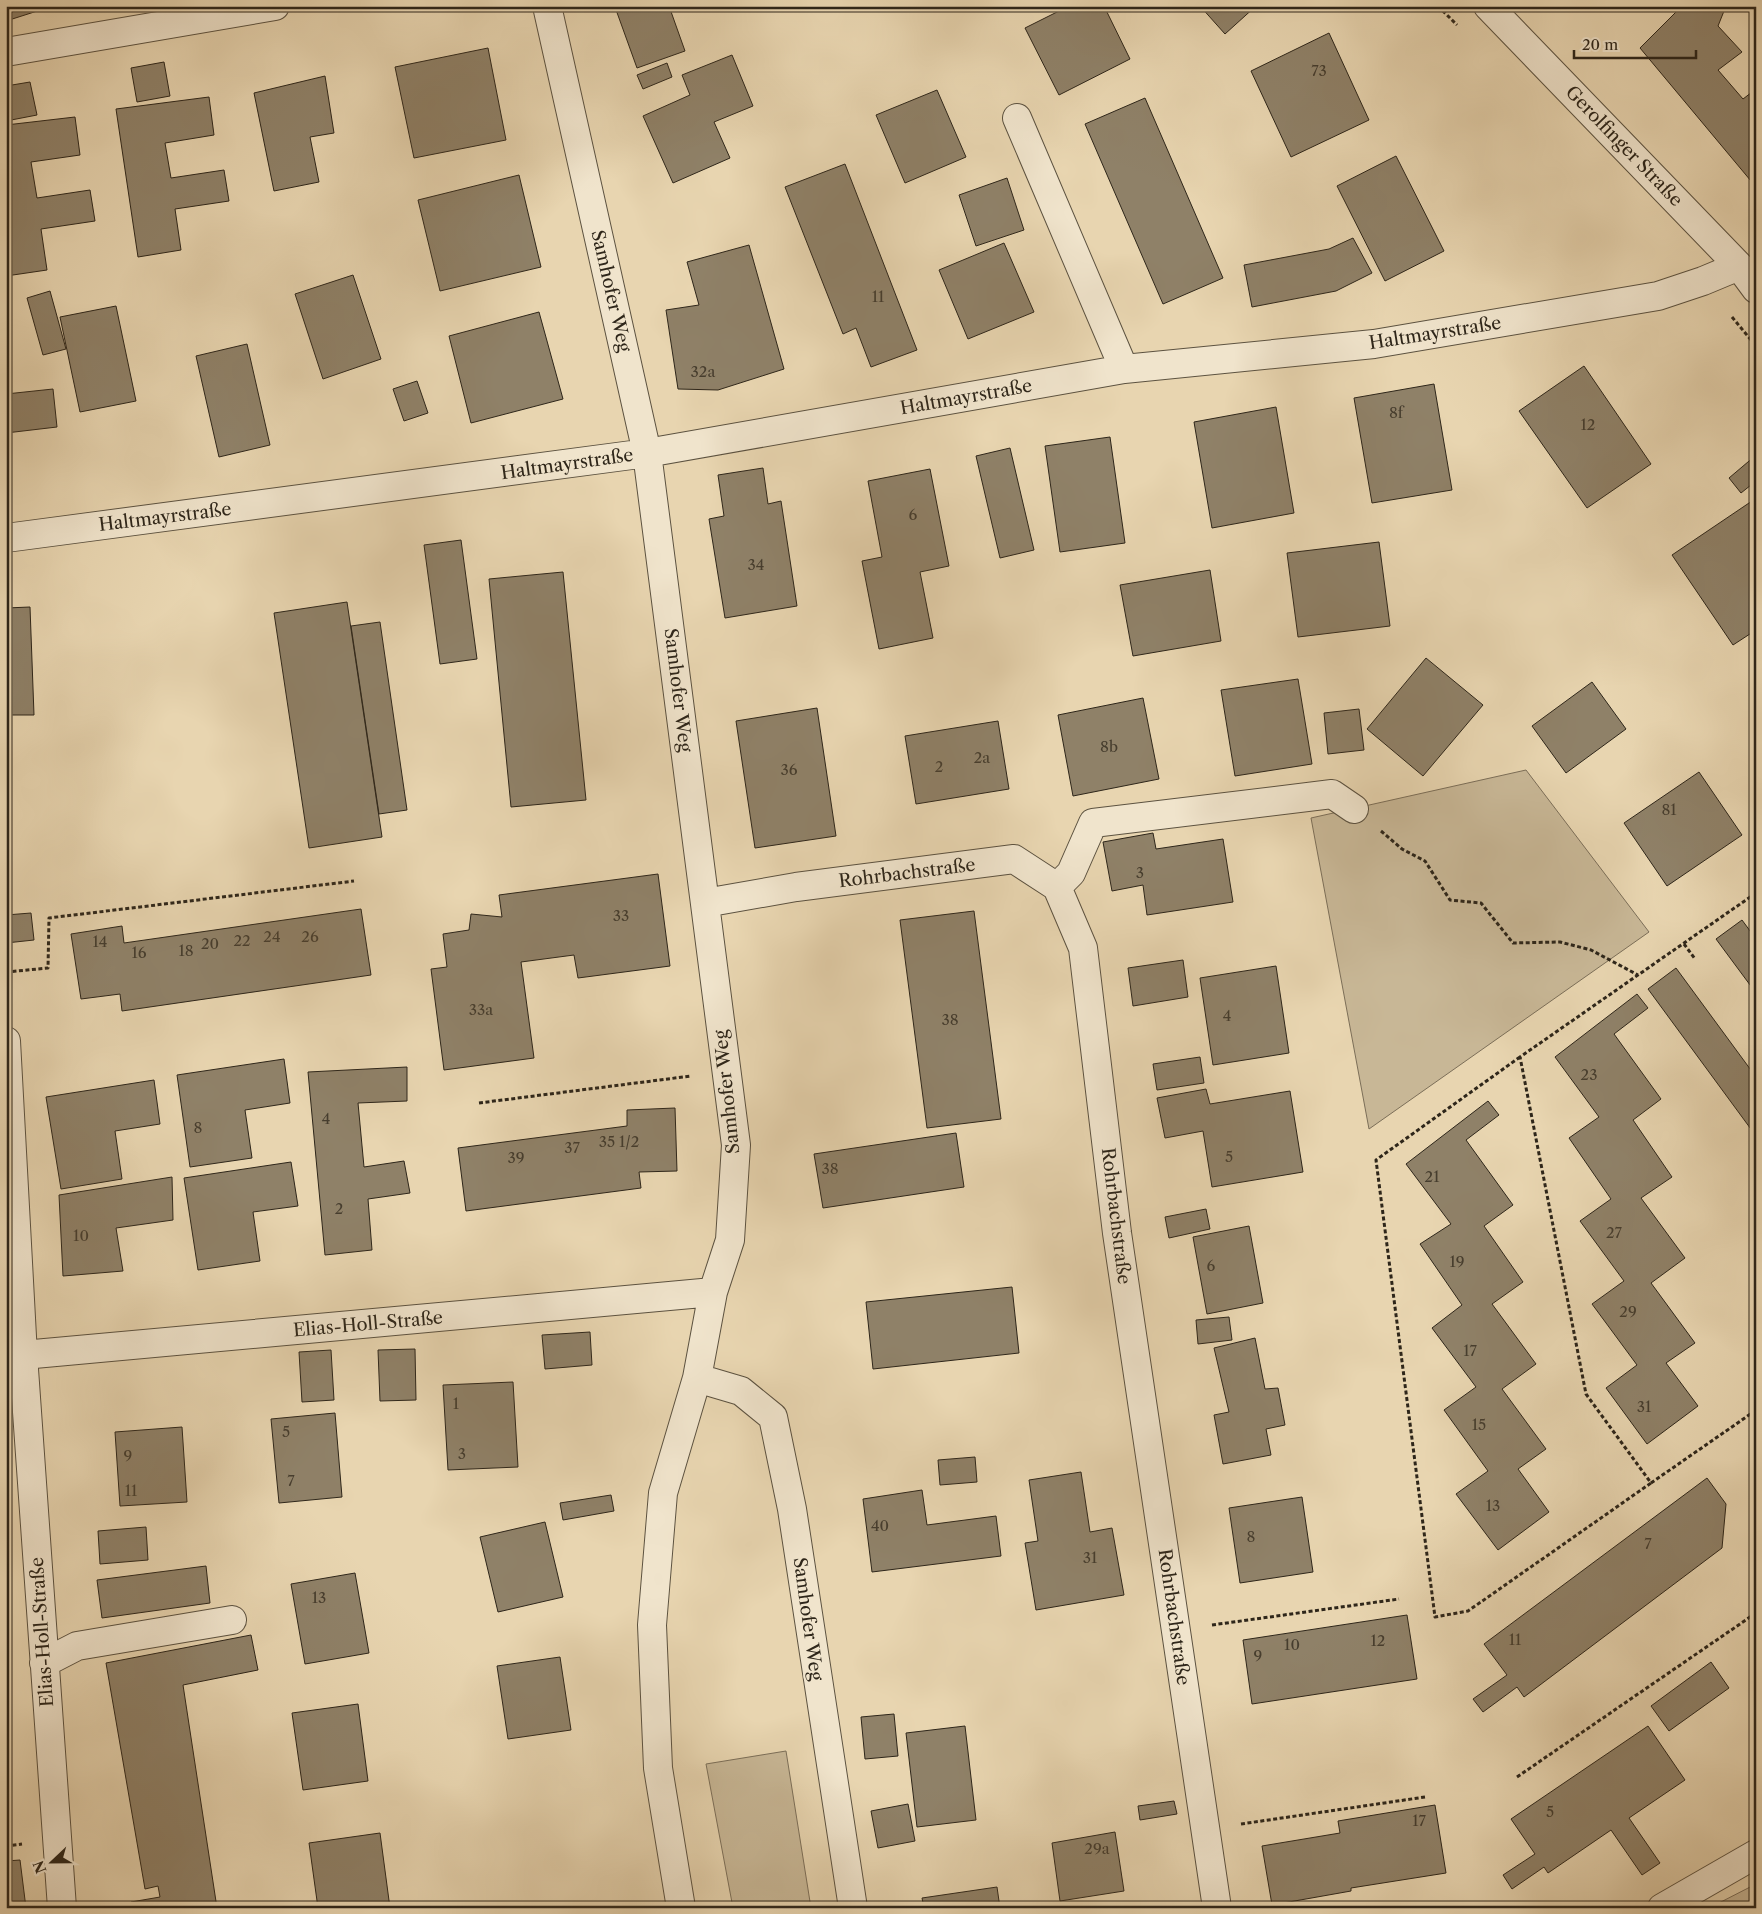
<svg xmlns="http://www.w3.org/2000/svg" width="1762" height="1914" font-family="'Libre Caslon Text',serif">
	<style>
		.green { fill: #c8b796; stroke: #7b6e58 }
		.building { fill: #8f8168; stroke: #2e261a }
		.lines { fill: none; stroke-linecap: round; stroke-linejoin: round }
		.minor-casing { stroke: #5c5240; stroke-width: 30 }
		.path { stroke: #2e261a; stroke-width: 3; stroke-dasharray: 4 2.5; stroke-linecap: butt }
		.minor { stroke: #f0e4cc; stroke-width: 28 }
		.labels { text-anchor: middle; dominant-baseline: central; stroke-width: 4; stroke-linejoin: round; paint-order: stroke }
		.number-label { font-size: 15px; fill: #463d2e }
		.street-label { font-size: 18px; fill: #2e261a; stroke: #f0e4cc }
	</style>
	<rect width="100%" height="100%" fill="#e8d5b0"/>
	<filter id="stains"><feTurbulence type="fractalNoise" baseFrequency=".004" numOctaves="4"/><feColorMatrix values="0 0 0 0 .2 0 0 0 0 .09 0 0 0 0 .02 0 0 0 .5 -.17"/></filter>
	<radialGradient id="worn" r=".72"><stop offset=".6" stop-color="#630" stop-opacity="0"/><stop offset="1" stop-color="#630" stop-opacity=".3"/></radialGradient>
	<path class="green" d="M 1526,770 L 1649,932 L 1369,1129 L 1311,818 Z
		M 786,1751 L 811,1908 L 733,1908 L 706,1764 Z
		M 1756,1884 L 1756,1908 L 1711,1908 L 1715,1905 Z"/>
	<path class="building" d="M 6,6 L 53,6 L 6,21 Z
		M 669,6 L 685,51 L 637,68 L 615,7 Z
		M 1069,6 L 1104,6 L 1130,59 L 1059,95 L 1025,28 Z
		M 1200,6 L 1256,6 L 1225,34 Z
		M 1682,6 L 1726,6 L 1718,26 L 1742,52 L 1718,70 L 1743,99 L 1756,89 L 1756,187 L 1640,48 Z
		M 1329,33 L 1369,120 L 1291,157 L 1251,71 Z
		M 488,48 L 506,140 L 414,158 L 395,67 Z
		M 732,55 L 753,106 L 714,122 L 730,158 L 673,183 L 643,116 L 690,95 L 682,75 Z
		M 164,62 L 170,96 L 137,102 L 131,68 Z
		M 667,63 L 672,77 L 643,89 L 637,75 Z
		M 325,76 L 334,133 L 310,137 L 319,182 L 274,191 L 254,93 Z
		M 30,82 L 37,115 L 6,121 L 6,86 Z
		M 937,90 L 966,157 L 905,183 L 876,115 Z
		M 209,97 L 214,135 L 165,143 L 171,178 L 224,170 L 229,201 L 175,209 L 181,250 L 138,257 L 116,109 Z
		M 1145,98 L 1223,278 L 1163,304 L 1085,124 Z
		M 75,117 L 80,155 L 31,162 L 37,198 L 90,190 L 95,221 L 41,229 L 47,270 L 6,276 L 6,125 Z
		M 1396,156 L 1444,251 L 1385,281 L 1337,186 Z
		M 845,164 L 917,350 L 871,367 L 856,328 L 843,334 L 785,187 Z
		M 519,175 L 541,267 L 440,291 L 418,200 Z
		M 1007,178 L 1024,230 L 976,246 L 959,195 Z
		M 1353,238 L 1372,273 L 1336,291 L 1252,307 L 1244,265 L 1329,249 Z
		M 1004,243 L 1034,312 L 968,339 L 939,270 Z
		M 749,245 L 784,369 L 718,390 L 678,389 L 666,310 L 699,305 L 687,262 Z
		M 353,275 L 381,359 L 323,379 L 295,294 Z
		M 50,291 L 66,349 L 43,355 L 27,298 Z
		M 116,306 L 136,401 L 80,412 L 60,317 Z
		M 539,312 L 563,399 L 471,423 L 449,336 Z
		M 247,344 L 270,445 L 219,457 L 196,356 Z
		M 1584,366 L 1651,464 L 1587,508 L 1519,411 Z
		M 417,381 L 428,413 L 404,421 L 393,389 Z
		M 1434,384 L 1452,490 L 1372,503 L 1354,398 Z
		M 53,389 L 57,427 L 6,433 L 6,394 Z
		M 1276,407 L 1294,513 L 1212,528 L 1194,422 Z
		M 1110,437 L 1125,543 L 1060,552 L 1045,446 Z
		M 1010,448 L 1034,550 L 1000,558 L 976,456 Z
		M 1755,456 L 1756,481 L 1741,493 L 1729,478 Z
		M 763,468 L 768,504 L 781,501 L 797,606 L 725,618 L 709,519 L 724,516 L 718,475 Z
		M 930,469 L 949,566 L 920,572 L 933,638 L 879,649 L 862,561 L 882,557 L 868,481 Z
		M 1752,501 L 1756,507 L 1756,630 L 1733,645 L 1672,555 Z
		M 461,540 L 477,659 L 440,664 L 424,545 Z
		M 1379,542 L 1390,626 L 1298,637 L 1287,553 Z
		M 1210,570 L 1221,641 L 1133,656 L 1120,585 Z
		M 563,572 L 586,800 L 511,807 L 489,579 Z
		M 347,602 L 382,837 L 309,848 L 274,613 Z
		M 30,607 L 34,715 L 6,715 L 6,608 Z
		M 380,622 L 407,810 L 379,814 L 351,626 Z
		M 1426,658 L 1483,705 L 1423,776 L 1367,729 Z
		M 1298,679 L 1312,764 L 1235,776 L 1221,690 Z
		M 1592,682 L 1626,729 L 1566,773 L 1532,726 Z
		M 1143,698 L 1159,779 L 1073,796 L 1058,715 Z
		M 817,708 L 836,836 L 755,848 L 736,721 Z
		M 1359,709 L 1364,750 L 1328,754 L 1324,713 Z
		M 998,721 L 1009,789 L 916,804 L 905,736 Z
		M 1699,772 L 1742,835 L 1667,886 L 1624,823 Z
		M 1153,833 L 1156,849 L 1223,839 L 1233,902 L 1147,915 L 1143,885 L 1112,891 L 1103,842 Z
		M 658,874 L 670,966 L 578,978 L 574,955 L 521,962 L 534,1058 L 444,1070 L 431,969 L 447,967 L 443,934 L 469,930 L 471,914 L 502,917 L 499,895 Z
		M 361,909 L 371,975 L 122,1011 L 120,994 L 81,999 L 71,934 L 122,926 L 124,943 Z
		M 974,911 L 1001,1119 L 927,1128 L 900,920 Z
		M 31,913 L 34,940 L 6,943 L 6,915 Z
		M 1742,920 L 1756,939 L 1756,993 L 1716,939 Z
		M 1183,960 L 1188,997 L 1133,1006 L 1128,968 Z
		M 1276,966 L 1289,1053 L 1213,1065 L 1200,978 Z
		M 1676,968 L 1756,1077 L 1756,1136 L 1648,989 Z
		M 1637,994 L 1648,1008 L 1614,1034 L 1661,1099 L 1633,1120 L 1672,1177 L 1641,1198 L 1685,1258 L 1651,1283 L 1695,1343 L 1666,1363 L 1698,1406 L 1647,1444 L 1606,1388 L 1637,1365 L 1592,1304 L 1624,1281 L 1580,1221 L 1611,1199 L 1569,1138 L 1599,1117 L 1555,1057 Z
		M 1200,1057 L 1204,1083 L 1157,1090 L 1153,1064 Z
		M 284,1059 L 290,1103 L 245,1110 L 252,1158 L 190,1167 L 177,1075 Z
		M 407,1067 L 407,1101 L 358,1103 L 364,1167 L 404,1161 L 410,1193 L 368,1199 L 372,1250 L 325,1255 L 308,1072 Z
		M 154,1080 L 160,1124 L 115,1131 L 122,1179 L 61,1189 L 46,1097 Z
		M 1206,1089 L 1210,1104 L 1290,1091 L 1303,1172 L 1212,1187 L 1203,1131 L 1165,1138 L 1157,1098 Z
		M 1488,1101 L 1499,1115 L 1466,1140 L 1513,1205 L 1484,1226 L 1523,1282 L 1492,1304 L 1536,1364 L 1502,1389 L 1546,1449 L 1518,1469 L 1549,1512 L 1498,1550 L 1456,1494 L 1488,1471 L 1444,1410 L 1476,1387 L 1432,1328 L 1462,1305 L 1420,1244 L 1451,1224 L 1406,1164 Z
		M 675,1108 L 677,1171 L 639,1172 L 641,1188 L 466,1211 L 458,1148 L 627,1126 L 627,1110 Z
		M 956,1133 L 964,1187 L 823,1208 L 814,1154 Z
		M 291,1162 L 298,1206 L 253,1212 L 260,1261 L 198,1270 L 184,1178 Z
		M 172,1177 L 173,1220 L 116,1228 L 123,1271 L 63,1276 L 59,1195 Z
		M 1206,1209 L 1210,1229 L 1169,1238 L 1165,1217 Z
		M 1249,1226 L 1263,1303 L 1207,1314 L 1193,1237 Z
		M 1012,1287 L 1019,1353 L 873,1369 L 866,1302 Z
		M 1229,1317 L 1232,1340 L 1198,1344 L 1196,1320 Z
		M 590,1332 L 592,1365 L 545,1369 L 542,1335 Z
		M 1255,1338 L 1265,1389 L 1278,1388 L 1285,1425 L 1266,1429 L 1271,1455 L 1223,1464 L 1214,1415 L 1229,1412 L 1214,1348 Z
		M 415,1349 L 416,1400 L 380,1401 L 378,1350 Z
		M 331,1350 L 334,1400 L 302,1402 L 299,1352 Z
		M 513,1382 L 518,1467 L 448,1470 L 443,1385 Z
		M 335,1413 L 342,1497 L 279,1503 L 271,1419 Z
		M 182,1427 L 187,1502 L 120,1506 L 115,1432 Z
		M 975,1457 L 977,1482 L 940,1485 L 938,1460 Z
		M 1081,1472 L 1090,1532 L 1112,1528 L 1124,1595 L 1036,1610 L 1025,1543 L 1038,1541 L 1029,1480 Z
		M 1707,1478 L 1726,1504 L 1722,1548 L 1524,1697 L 1517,1687 L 1483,1712 L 1473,1699 L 1507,1675 L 1484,1644 Z
		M 922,1490 L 927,1525 L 996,1516 L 1001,1556 L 872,1572 L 863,1499 Z
		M 611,1495 L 614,1511 L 563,1520 L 560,1503 Z
		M 1302,1497 L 1313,1572 L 1240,1583 L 1229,1508 Z
		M 545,1522 L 563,1597 L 498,1612 L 480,1537 Z
		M 146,1527 L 148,1560 L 100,1564 L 98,1531 Z
		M 206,1566 L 210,1603 L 102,1618 L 97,1580 Z
		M 355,1573 L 369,1653 L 305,1664 L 291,1584 Z
		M 1407,1615 L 1417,1679 L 1252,1704 L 1243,1640 Z
		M 251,1635 L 258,1670 L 183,1685 L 217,1908 L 132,1908 L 131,1902 L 160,1897 L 158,1886 L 145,1889 L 106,1663 Z
		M 560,1657 L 571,1730 L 508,1739 L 497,1666 Z
		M 1711,1662 L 1729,1688 L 1669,1731 L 1651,1706 Z
		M 358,1704 L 368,1781 L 303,1790 L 292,1713 Z
		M 894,1714 L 898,1756 L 865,1759 L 861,1717 Z
		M 965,1726 L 976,1820 L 917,1827 L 906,1733 Z
		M 1648,1726 L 1685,1780 L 1629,1818 L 1660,1863 L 1642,1875 L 1611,1830 L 1548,1873 L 1544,1867 L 1512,1889 L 1503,1875 L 1535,1854 L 1511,1819 Z
		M 1174,1801 L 1177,1814 L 1140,1820 L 1138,1806 Z
		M 908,1804 L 915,1841 L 878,1848 L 871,1811 Z
		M 1435,1805 L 1446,1873 L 1351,1888 L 1351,1891 L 1272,1905 L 1262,1846 L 1340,1833 L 1338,1821 Z
		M 1115,1832 L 1124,1891 L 1060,1901 L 1052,1843 Z
		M 380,1833 L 390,1908 L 318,1908 L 309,1843 Z
		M 20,1860 L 26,1908 L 6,1908 L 6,1861 Z
		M 997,1887 L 1000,1908 L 924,1908 L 922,1898 Z"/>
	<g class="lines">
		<defs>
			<path id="minor" d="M 547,6 L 647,453 L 736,1145 L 730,1240 L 713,1292 L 697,1378 L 663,1493 L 652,1625 L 658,1768 L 681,1908
				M 1488,6 L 1739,266 L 1756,289
				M 6,52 L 275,6
				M 1017,118 L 1124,369
				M 6,538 L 647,453 L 1124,369 L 1374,344 L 1658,296 L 1703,281 L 1739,266
				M 1057,887 L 1071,873 L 1093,823 L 1332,794 L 1354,809
				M 705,903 L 796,887 L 1014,859 L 1057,887 L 1083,948 L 1117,1233 L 1217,1908
				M 6,1041 L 23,1355
				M 697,1378 L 741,1391 L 773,1417 L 792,1509 L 853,1908
				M 44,1663 L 77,1646 L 232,1620
				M 62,1908 L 23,1355 L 713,1292
				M 1662,1908 L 1756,1854"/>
		</defs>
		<use href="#minor" class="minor-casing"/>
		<path class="path" d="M 1438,6 L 1457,25
			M 1732,317 L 1756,346
			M 1381,831 L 1402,849 L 1425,861 L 1450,900 L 1481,903 L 1513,943 L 1560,942 L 1591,950 L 1638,975
			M 1756,893 L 1520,1057 L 1586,1394 L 1651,1483 L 1752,1413 L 1756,1414
			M 1684,944 L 1695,959
			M 6,972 L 48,968 L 49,918 L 354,881
			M 1520,1057 L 1376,1160 L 1435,1617 L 1468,1611 L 1651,1483
			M 479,1103 L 691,1076
			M 1212,1625 L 1399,1599
			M 1517,1777 L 1756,1613
			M 1241,1824 L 1425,1797
			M 6,1846 L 22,1844"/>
		<use href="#minor" class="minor"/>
	</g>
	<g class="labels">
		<g class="number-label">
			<text x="1319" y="70">73</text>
			<text x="878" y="296">11</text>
			<text x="703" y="371">32a</text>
			<text x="1396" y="412">8f</text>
			<text x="1588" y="424">12</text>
			<text x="913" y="514">6</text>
			<text x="756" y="564">34</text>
			<text x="1109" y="746">8b</text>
			<text x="982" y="757">2a</text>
			<text x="939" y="766">2</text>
			<text x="789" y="769">36</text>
			<text x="1669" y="809">81</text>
			<text x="1140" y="872">3</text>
			<text x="621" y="915">33</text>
			<text x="272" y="936">24</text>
			<text x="310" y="936">26</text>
			<text x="242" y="940">22</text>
			<text x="100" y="941">14</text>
			<text x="210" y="943">20</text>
			<text x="186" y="950">18</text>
			<text x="139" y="952">16</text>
			<text x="481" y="1009">33a</text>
			<text x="1227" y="1015">4</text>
			<text x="950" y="1019">38</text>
			<text x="1589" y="1074">23</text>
			<text x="326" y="1118">4</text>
			<text x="198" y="1127">8</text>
			<text x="619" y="1141">35 1/2</text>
			<text x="572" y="1147">37</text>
			<text x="1229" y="1156">5</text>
			<text x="516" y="1157">39</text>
			<text x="830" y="1168">38</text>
			<text x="1432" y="1176">21</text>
			<text x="339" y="1208">2</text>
			<text x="1614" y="1232">27</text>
			<text x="81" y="1235">10</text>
			<text x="1457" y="1261">19</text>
			<text x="1211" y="1265">6</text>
			<text x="1628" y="1311">29</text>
			<text x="1470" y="1350">17</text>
			<text x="456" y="1403">1</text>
			<text x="1644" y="1406">31</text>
			<text x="1479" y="1424">15</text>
			<text x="286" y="1431">5</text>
			<text x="462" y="1453">3</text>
			<text x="128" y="1455">9</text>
			<text x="291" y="1480">7</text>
			<text x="131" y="1490">11</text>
			<text x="1493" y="1505">13</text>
			<text x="880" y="1525">40</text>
			<text x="1251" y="1536">8</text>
			<text x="1648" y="1543">7</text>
			<text x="1090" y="1557">31</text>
			<text x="319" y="1597">13</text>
			<text x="1515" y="1639">11</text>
			<text x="1378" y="1640">12</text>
			<text x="1292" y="1644">10</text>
			<text x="1258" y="1655">9</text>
			<text x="1550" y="1811">5</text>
			<text x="1419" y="1820">17</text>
			<text x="1097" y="1848">29a</text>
		</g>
		<g class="street-label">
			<text transform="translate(1624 146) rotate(46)">Gerolfinger Straße</text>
			<text transform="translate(611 291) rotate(77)">Samhofer Weg</text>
			<text transform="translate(1435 333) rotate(-9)">Haltmayrstraße</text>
			<text transform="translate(966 397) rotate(-10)">Haltmayrstraße</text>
			<text transform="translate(567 464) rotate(-8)">Haltmayrstraße</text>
			<text transform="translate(165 517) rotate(-7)">Haltmayrstraße</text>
			<text transform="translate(678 690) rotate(83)">Samhofer Weg</text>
			<text transform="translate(907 873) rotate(-7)">Rohrbachstraße</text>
			<text transform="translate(727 1092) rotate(-96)">Samhofer Weg</text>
			<text transform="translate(1116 1216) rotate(83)">Rohrbachstraße</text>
			<text transform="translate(368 1324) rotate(-5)">Elias-Holl-Straße</text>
			<text transform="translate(1174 1617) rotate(82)">Rohrbachstraße</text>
			<text transform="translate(808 1619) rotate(82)">Samhofer Weg</text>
			<text transform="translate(42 1632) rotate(-94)">Elias-Holl-Straße</text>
		</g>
	</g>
	<rect width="1762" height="1914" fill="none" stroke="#e8d5b0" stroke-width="25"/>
	<rect x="8" y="8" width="1747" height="1899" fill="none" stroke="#2e261a" stroke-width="2.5"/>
	<rect x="12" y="12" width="1737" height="1889" fill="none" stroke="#2e261a"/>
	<g transform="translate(52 1862) rotate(248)" stroke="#f0e4cc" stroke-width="4" paint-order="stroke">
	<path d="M0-4L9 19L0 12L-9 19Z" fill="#2e261a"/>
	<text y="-8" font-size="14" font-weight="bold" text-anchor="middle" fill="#2e261a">N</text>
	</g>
	<path d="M1574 50v8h122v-8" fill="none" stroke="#2e261a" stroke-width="2.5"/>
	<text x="1582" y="50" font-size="15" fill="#2e261a" stroke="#f0e4cc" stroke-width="4" paint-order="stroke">20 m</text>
	<rect width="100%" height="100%" filter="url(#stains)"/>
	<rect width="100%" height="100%" fill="url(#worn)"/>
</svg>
